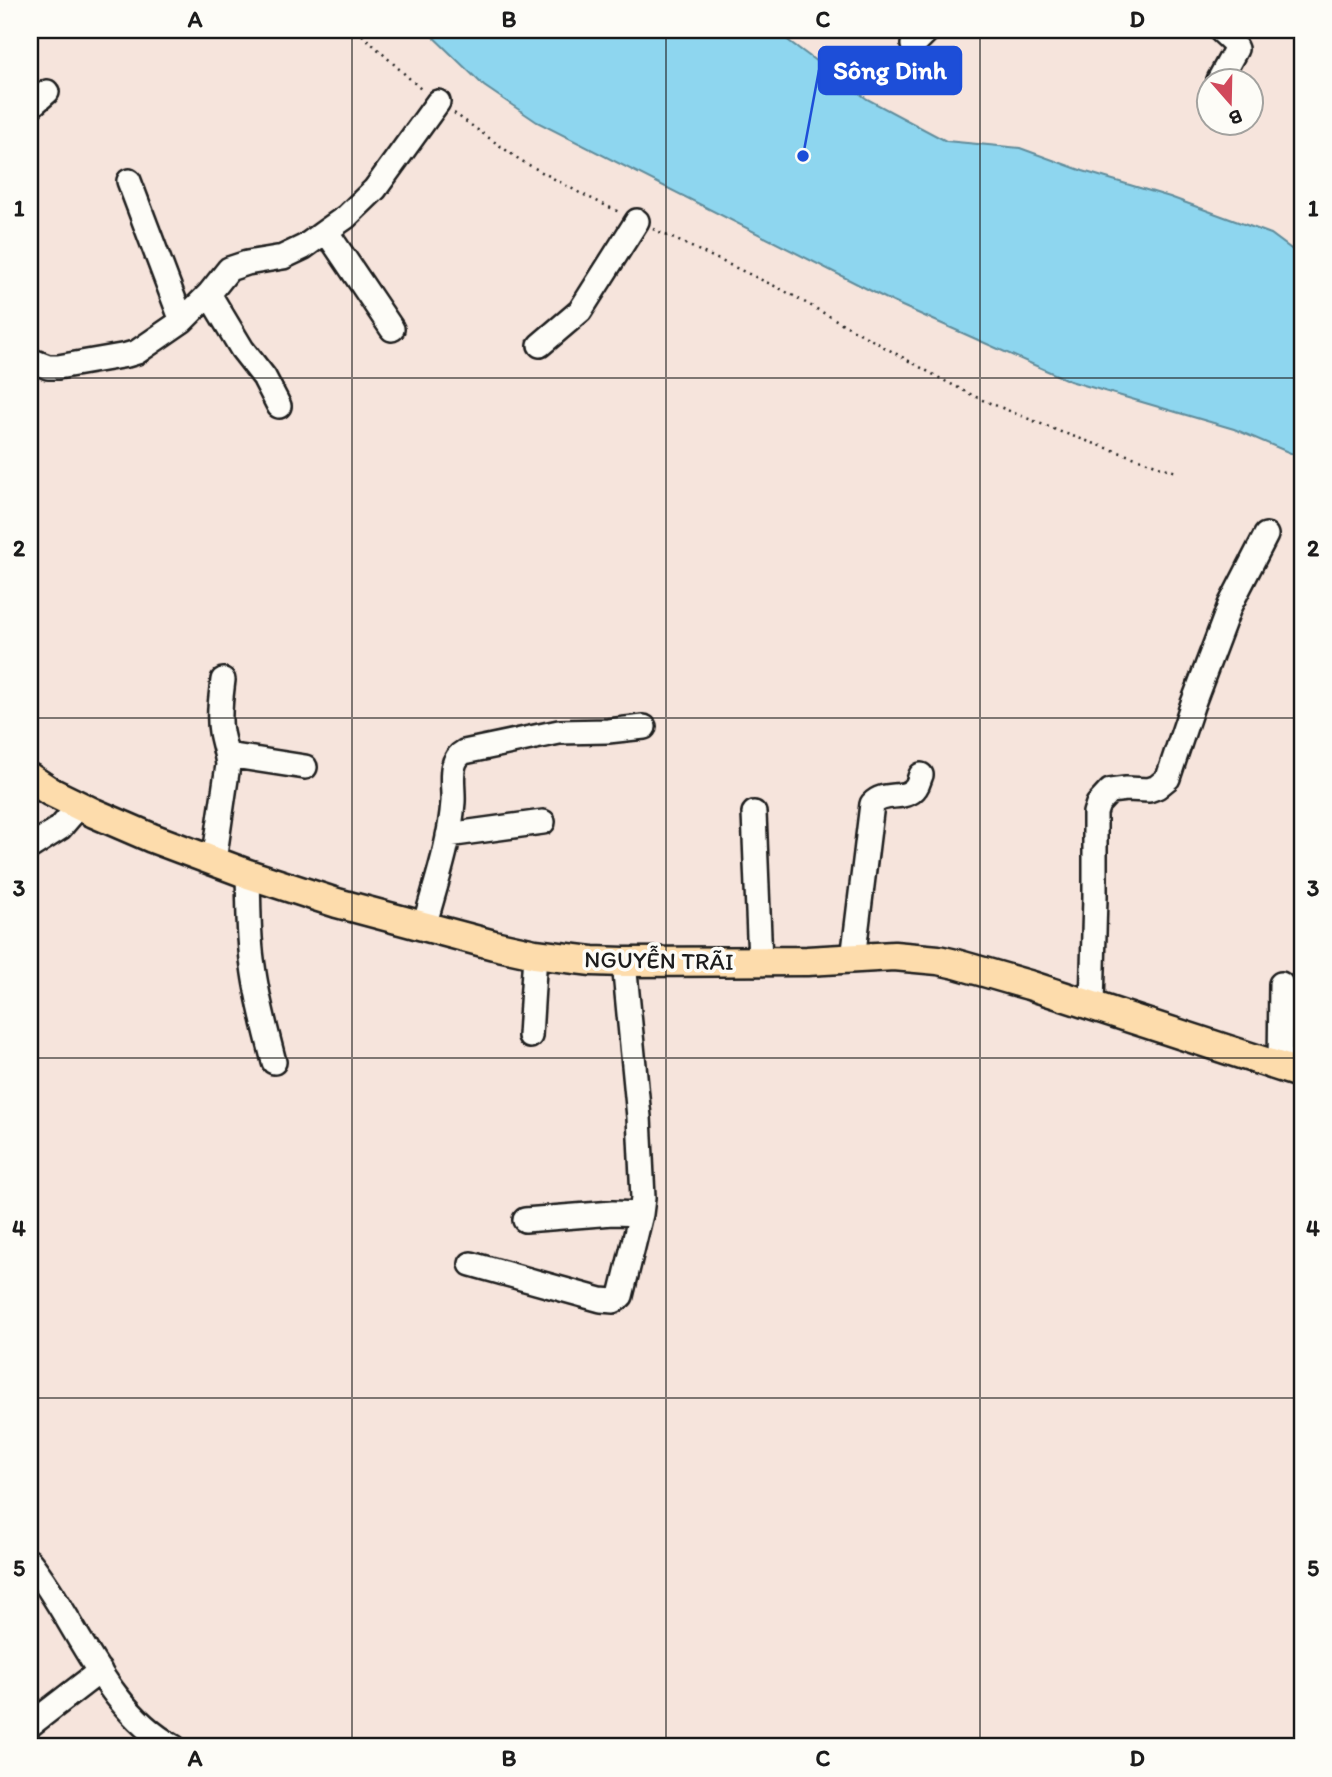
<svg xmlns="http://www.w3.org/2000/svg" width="1332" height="1777" font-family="Itim,sans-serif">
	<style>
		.water { fill: #8ed6ef; stroke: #608c9b; stroke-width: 2 }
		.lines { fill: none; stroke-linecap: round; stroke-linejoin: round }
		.minor-casing { stroke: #1c1c1c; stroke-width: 28 }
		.major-casing { stroke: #1c1c1c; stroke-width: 33 }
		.path { stroke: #1c1c1c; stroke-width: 2.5; stroke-dasharray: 2 5; stroke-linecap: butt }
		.minor { stroke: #fdfcf7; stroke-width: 23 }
		.major { stroke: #fddcac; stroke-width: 28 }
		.grid { fill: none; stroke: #1c1c1c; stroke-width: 2; stroke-opacity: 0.55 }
		.labels { text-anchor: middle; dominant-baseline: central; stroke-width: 7; stroke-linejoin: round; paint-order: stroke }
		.street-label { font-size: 24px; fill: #1c1c1c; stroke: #fdfcf7 }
		.leader { fill: none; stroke: #1d4ed8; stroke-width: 2.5 }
		.callout-dot { fill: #1d4ed8; stroke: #fdfcf7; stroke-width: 2.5 }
		.callout { fill: #1d4ed8; stroke: #1d4ed8; stroke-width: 2.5 }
		.callout-label { font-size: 26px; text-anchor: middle; font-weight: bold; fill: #fff }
		.neatline { fill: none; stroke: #1c1c1c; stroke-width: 2.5 }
		.grid-label { font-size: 23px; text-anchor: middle; font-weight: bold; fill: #1c1c1c }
	</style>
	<rect width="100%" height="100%" fill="#f6e4dc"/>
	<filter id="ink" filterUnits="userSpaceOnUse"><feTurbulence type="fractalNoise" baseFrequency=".0143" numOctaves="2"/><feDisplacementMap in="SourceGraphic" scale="14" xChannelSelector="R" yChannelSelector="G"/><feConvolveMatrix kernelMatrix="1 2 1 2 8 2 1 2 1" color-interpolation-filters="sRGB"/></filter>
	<g filter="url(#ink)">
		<path class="water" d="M 426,30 L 774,30 L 867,99 L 946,141 L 1020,148 L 1083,171 L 1170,197 L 1271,234 L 1302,257 L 1302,458 L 1234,429 L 1070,381 L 893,302 L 537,122 L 484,86 Z"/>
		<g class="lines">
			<defs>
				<path id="minor" d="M 913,45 L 928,30
					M 1219,80 L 1236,49 L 1232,41 L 1220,30
					M 30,107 L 47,92
					M 129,181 L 182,321
					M 326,231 L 392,329
					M 209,294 L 242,349 L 264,377 L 279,406
					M 540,345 L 580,311 L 637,221
					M 30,360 L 48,367 L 58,367 L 127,355 L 137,352 L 182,321 L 209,294 L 229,269 L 247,263 L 283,257 L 304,247 L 326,231 L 346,217 L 375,189 L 438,102
					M 227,755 L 305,767
					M 754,813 L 760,961
					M 448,835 L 543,822
					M 30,847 L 60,828 L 79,806
					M 214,861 L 228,765 C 227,754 223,743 221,732 C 218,715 221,697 223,680
					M 248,874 C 249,905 248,936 253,966 C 257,999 266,1030 274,1062
					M 424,927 C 435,886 450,844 453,802 C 454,785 447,761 464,752 L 559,732 L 608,731 L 644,727
					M 853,959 L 872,804 C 884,790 906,802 916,787 C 919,783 919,779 921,775
					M 1092,1005 L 1095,897 L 1095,813 L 1098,804 L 1110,791 L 1126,789 L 1149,790 L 1157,787 L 1168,778 L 1192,706 L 1230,605 L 1266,535
					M 530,1036 L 535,954
					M 1280,1067 L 1281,984
					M 525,1220 L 613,1213 L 641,1214 L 643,1198 L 639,1117 L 624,962
					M 471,1264 L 601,1300 L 614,1301 L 621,1296 L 641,1214
					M 30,1562 C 77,1621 105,1710 174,1747
					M 30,1725 L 100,1671"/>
				<path id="major" d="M 30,778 L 51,792 L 94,813 L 152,838 L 248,874 L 337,903 L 494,945 L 535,954 L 592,961 L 624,962 L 807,961 L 894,956 L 938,960 L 956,964 L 1029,985 L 1302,1074"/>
			</defs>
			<use href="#minor" class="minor-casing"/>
			<use href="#major" class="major-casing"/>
			<path class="path" d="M 357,30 L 423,91
				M 454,113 L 520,160 L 578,192 L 619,212
				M 653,229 L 781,289 L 943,380 L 980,399 L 1061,432 L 1176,472"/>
			<use href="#minor" class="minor"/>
			<use href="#major" class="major"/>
		</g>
	</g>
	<path class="grid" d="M 352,30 L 352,1747M 666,30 L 666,1747M 980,30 L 980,1747M 30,378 L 1302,378M 30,718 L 1302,718M 30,1058 L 1302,1058M 30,1398 L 1302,1398"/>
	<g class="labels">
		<g class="street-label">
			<text transform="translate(659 960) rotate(1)">NGUYỄN TRÃI</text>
		</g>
	</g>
	<path class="leader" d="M803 156L819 70"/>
	<circle class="callout-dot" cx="803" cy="156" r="7"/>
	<rect class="callout" x="819" y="47" width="142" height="47" rx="7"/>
	<g class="callout-label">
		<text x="890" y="79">Sông Dinh</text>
	</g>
	<rect width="1332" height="1777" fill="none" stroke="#fdfcf7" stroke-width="77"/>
	<g transform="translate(1230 102) rotate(160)"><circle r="33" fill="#fdfcf7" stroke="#a3a29f" stroke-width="2"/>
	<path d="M0-5L12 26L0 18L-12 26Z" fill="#d1495b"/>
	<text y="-10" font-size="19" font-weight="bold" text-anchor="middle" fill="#1c1c1c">B</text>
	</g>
	<rect x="38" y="38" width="1256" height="1700" class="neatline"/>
	<g class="grid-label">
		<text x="195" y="27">A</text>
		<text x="509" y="27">B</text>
		<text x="823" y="27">C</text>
		<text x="1137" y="27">D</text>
		<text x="19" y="216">1</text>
		<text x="1313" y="216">1</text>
		<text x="19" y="556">2</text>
		<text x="1313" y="556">2</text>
		<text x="19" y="896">3</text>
		<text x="1313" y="896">3</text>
		<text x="19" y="1236">4</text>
		<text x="1313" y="1236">4</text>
		<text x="19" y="1576">5</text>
		<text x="1313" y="1576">5</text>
		<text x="195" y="1766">A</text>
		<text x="509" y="1766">B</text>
		<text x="823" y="1766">C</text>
		<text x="1137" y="1766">D</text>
	</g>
</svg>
